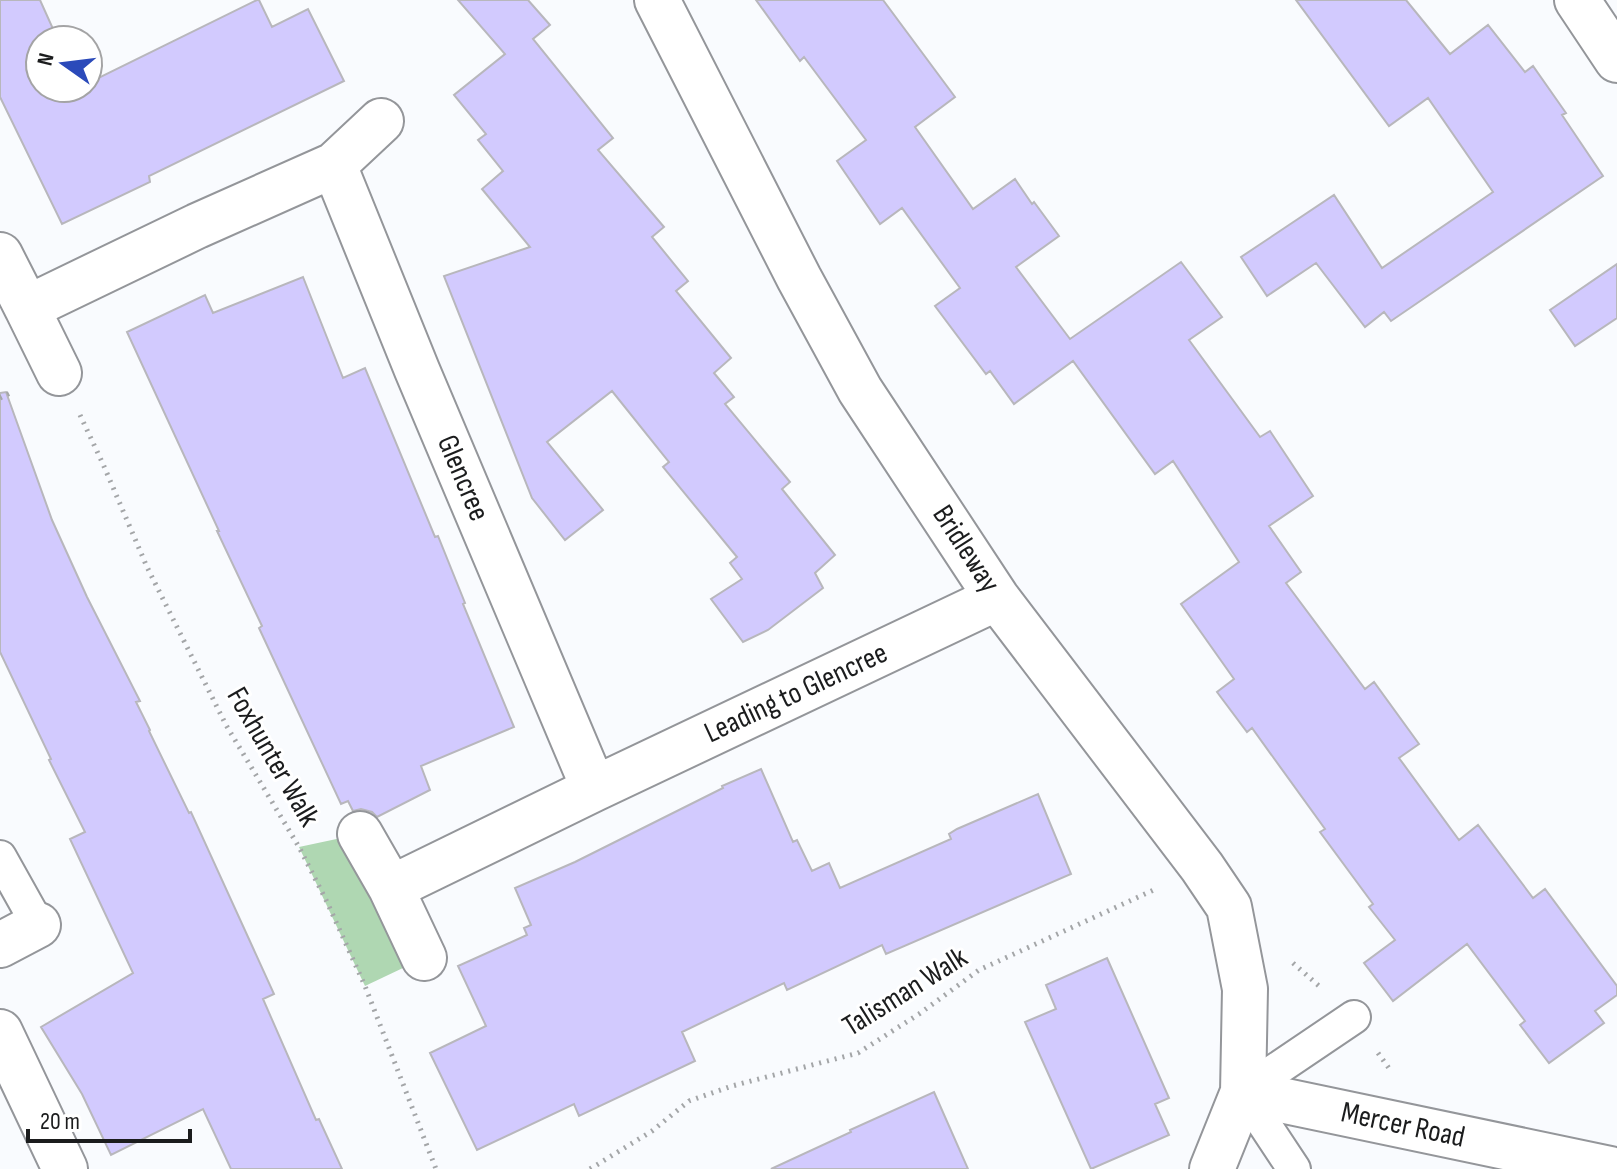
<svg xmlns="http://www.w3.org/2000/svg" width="1617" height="1169" font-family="'Sofia Sans Condensed',sans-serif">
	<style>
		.green { fill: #afd7b2 }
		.building { fill: #d2cafe; stroke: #b8b7bc; stroke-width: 2 }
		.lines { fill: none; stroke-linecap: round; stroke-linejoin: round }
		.lane-casing { stroke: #94969a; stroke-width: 36 }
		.street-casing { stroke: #94969a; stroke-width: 48 }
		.path { stroke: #a4a6a8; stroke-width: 5; stroke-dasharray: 2 6; stroke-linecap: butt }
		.lane { stroke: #fff; stroke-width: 32 }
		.street { stroke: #fff; stroke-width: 44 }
		.labels { text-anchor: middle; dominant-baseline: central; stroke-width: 6; stroke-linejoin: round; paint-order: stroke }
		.street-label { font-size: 30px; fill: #1b1c1d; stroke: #fff }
	</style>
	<rect width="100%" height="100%" fill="#f9fbfe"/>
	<path class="green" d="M 360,834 L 424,958 L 365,986 L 299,847 Z"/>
	<path class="building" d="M 0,0 L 40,0 L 58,40 L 40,40 L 40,88 L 88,88 L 88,83 L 257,0 L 259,0 L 272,27 L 308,9 L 344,81 L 149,176 L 150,182 L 62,224 L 0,97 Z
		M 458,0 L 528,0 L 550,25 L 533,39 L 613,138 L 598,150 L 664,227 L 652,237 L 688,281 L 676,291 L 731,358 L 714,373 L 734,397 L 725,404 L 790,482 L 782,489 L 835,555 L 815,573 L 823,588 L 768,630 L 743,642 L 711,599 L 742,579 L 730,563 L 737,557 L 663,467 L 669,462 L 612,391 L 547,442 L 603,510 L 565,540 L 532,498 L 444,276 L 530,247 L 482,189 L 503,171 L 478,140 L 486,134 L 454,95 L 505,54 Z
		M 756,0 L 883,0 L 955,97 L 915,127 L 973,209 L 1015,179 L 1032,204 L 1034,202 L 1059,236 L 1016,267 L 1070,339 L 1181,262 L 1222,317 L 1189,340 L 1260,437 L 1270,431 L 1313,496 L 1269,526 L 1301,572 L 1286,583 L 1365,689 L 1374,682 L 1419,744 L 1399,758 L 1459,840 L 1478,825 L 1533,898 L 1545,889 L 1617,986 L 1617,995 L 1595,1011 L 1604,1023 L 1549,1063 L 1520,1025 L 1525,1021 L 1467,944 L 1393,1001 L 1364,963 L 1395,940 L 1369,907 L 1373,904 L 1320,832 L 1325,829 L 1252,728 L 1247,732 L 1217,692 L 1234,679 L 1181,604 L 1239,562 L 1173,461 L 1155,474 L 1073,361 L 1014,404 L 990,371 L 986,374 L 935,306 L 960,288 L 902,208 L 880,224 L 837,161 L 866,140 L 804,57 L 800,61 Z
		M 1296,0 L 1406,0 L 1450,54 L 1488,25 L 1525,72 L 1533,66 L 1566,113 L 1562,115 L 1603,176 L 1391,321 L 1384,312 L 1365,327 L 1316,263 L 1267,296 L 1241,257 L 1334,195 L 1382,268 L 1493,192 L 1428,98 L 1389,126 Z
		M 1617,264 L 1617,318 L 1575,346 L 1550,310 Z
		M 303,277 L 343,378 L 365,368 L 435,537 L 438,536 L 465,603 L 463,604 L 514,727 L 421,766 L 430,790 L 377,817 L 372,812 L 361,809 L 353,811 L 348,801 L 341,804 L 259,628 L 262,626 L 217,531 L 219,531 L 127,332 L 205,295 L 213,313 Z
		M 6,392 L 52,520 L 87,597 L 140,701 L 136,702 L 150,730 L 149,731 L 189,813 L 191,812 L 274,994 L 263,999 L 316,1120 L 319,1119 L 342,1169 L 231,1169 L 203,1109 L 111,1155 L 82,1094 L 41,1027 L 133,973 L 70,839 L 85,832 L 49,760 L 51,759 L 0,652 L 0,393 Z
		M 761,769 L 793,842 L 797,840 L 812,871 L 829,863 L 840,888 L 951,839 L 949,834 L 957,829 L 1038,794 L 1071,874 L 886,954 L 882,945 L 787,990 L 784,983 L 682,1032 L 695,1061 L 579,1116 L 574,1104 L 477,1150 L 430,1053 L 486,1026 L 458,966 L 527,935 L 524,928 L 531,925 L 515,888 L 575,862 L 723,788 L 722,786 Z
		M 1107,958 L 1169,1098 L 1155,1104 L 1169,1135 L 1091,1169 L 1025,1022 L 1056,1009 L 1046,985 Z
		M 934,1092 L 968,1169 L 771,1169 L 851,1132 L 850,1130 Z"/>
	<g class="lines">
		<defs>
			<path id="lane" d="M 0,857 L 38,925
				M 1294,1169 L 1243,1092 L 1354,1017"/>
			<path id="street" d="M 657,0 L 799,278 L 860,390 L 997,598 L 1202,867 L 1229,907 L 1245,989 L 1243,1092 L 1212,1169
				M 1577,0 L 1617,60
				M 334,165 L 417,370 L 594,789
				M 0,255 L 27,308
				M 59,373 L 27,308 L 197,226 L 334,165 L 381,121
				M 360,834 L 391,888
				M 0,945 L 38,925
				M 424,958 L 391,888 L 594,789 L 997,598
				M 0,1032 L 65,1169
				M 1243,1092 L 1610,1169"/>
		</defs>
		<use href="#lane" class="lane-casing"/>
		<use href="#street" class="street-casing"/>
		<path class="path" d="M 0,398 L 12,392
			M 80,415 L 103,464 L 147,567 L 226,725 L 299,847 L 327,902 L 365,986 L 436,1169
			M 1293,963 L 1319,986
			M 1378,1053 L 1391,1071
			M 590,1169 L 652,1131 L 689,1101 L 732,1086 L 858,1053 L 919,1014 L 979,970 L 1158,888"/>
		<use href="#lane" class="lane"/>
		<use href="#street" class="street"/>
	</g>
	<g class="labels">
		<g class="street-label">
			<text transform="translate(463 478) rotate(67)">Glencree</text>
			<text transform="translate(966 549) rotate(57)">Bridleway</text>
			<text transform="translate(796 693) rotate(-25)">Leading to Glencree</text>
			<text transform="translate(273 757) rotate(60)">Foxhunter Walk</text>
			<text transform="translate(905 992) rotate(-32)">Talisman Walk</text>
			<text transform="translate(1403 1125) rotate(12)">Mercer Road</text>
		</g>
	</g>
	<g transform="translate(64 64) rotate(284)"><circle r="38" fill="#ffffff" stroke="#a4a4a5" stroke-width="2"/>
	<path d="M0-6L14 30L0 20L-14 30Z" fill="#2b4aba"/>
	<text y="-12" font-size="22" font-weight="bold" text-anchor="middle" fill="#1b1c1d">N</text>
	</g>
	<path d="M28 1129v12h162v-12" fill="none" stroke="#1b1c1d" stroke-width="4"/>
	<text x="40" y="1129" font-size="24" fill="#1b1c1d" stroke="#ffffff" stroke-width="6" paint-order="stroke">20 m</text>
</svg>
